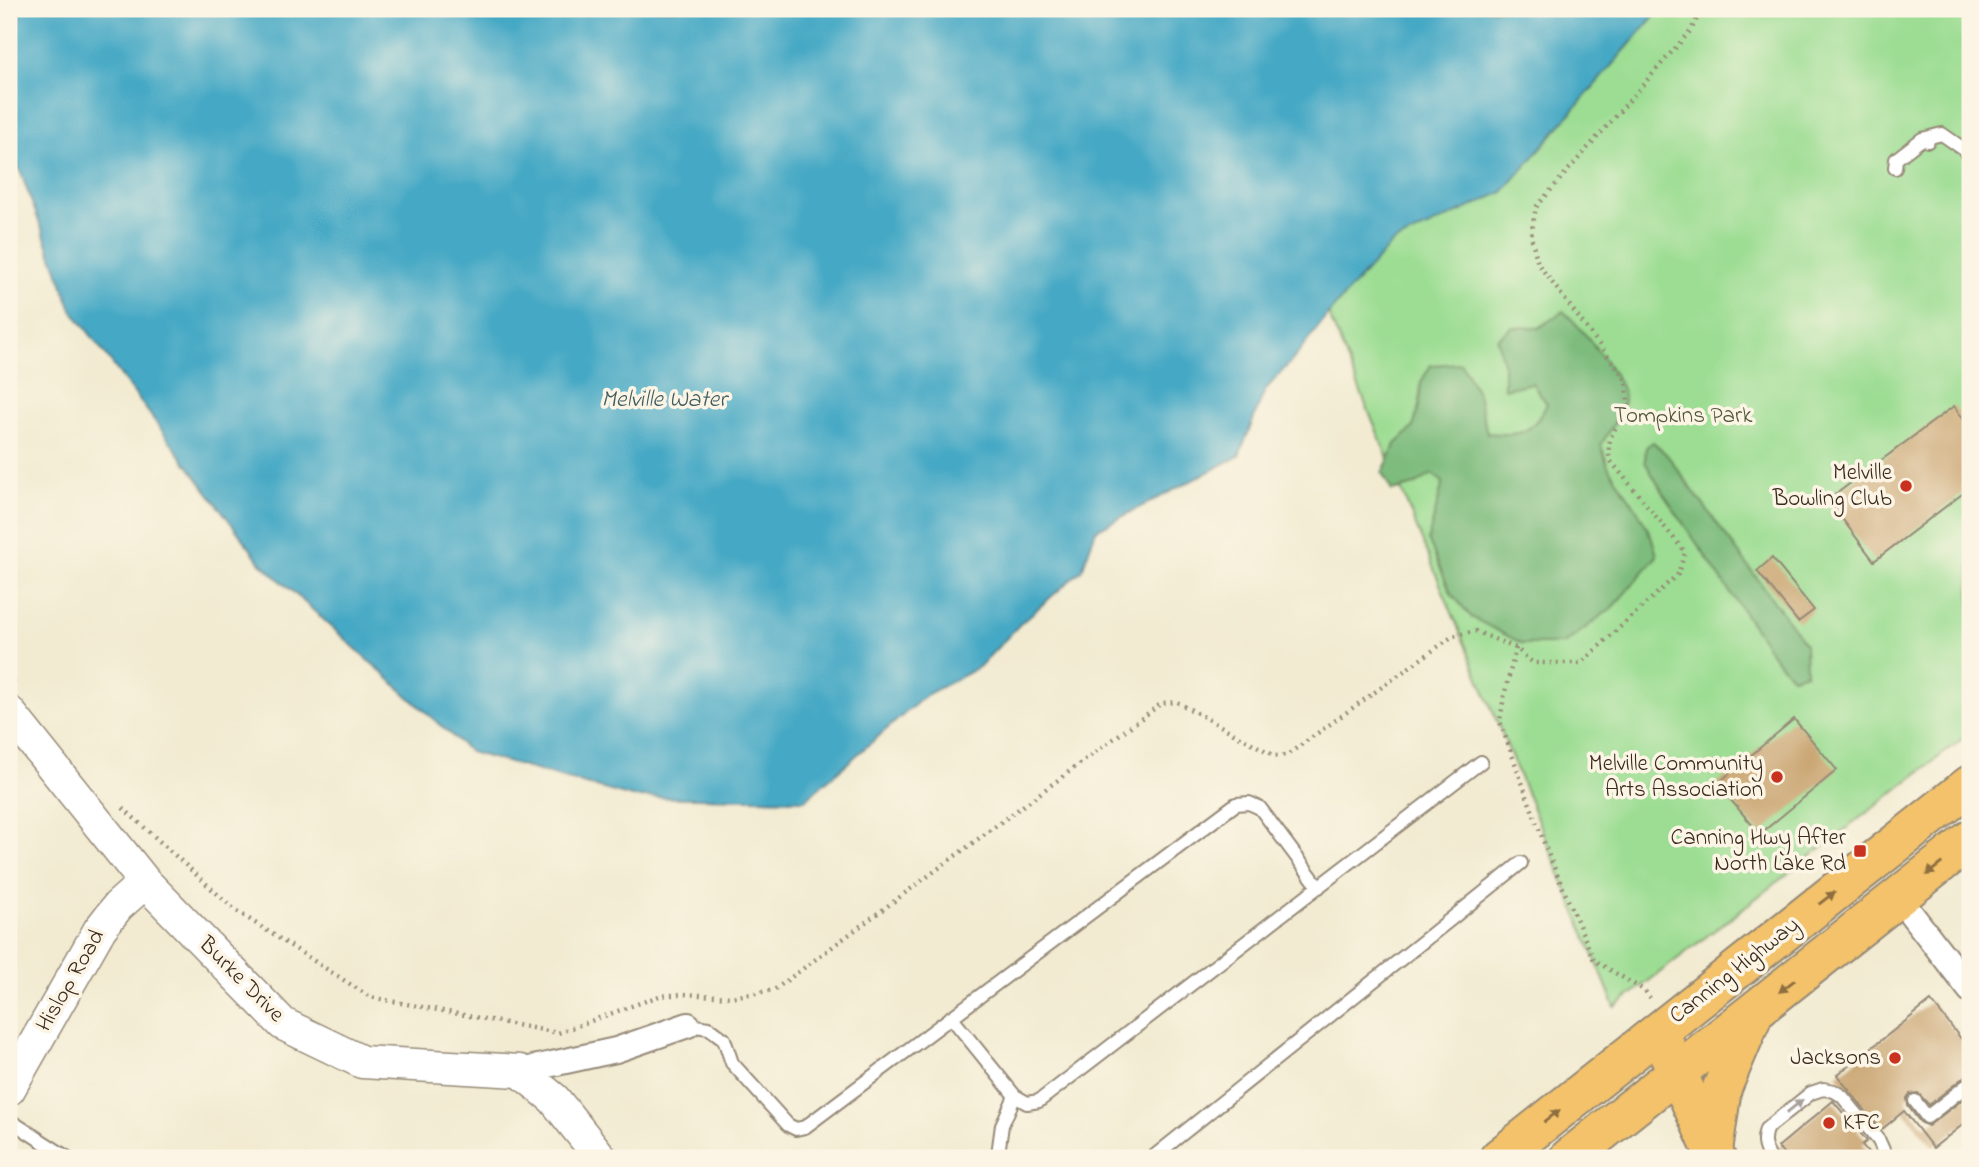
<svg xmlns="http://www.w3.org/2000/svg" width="1979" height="1167" font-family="'Indie Flower',sans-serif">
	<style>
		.green { fill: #9cdd93; stroke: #6c8458; stroke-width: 2 }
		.forest { fill: #7dbc7d; stroke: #5c734e; stroke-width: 2 }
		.water { fill: #45a8c5; stroke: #406972; stroke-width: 2 }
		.building { fill: #c9a471 }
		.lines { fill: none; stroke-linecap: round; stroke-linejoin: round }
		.service-casing { stroke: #968a78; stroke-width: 16 }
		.minor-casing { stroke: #968a78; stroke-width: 28 }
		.tertiary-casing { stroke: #968a78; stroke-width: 35 }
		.primary-casing { stroke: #968a78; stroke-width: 42 }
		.trunk-casing { stroke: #968a78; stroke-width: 42 }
		.path { stroke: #968a78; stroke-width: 4.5; stroke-dasharray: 2 5; stroke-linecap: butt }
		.service { stroke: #fff; stroke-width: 12 }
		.minor { stroke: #fff; stroke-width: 24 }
		.tertiary { stroke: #fff; stroke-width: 32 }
		.primary { stroke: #f3c26a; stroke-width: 38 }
		.trunk { stroke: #f3c26a; stroke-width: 38 }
		.oneway { fill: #8e6e40 }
		.oneway2 { fill: #a79f9a }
		.poi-dot { fill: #c8321e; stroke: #fcf5e5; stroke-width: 2.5 }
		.labels { text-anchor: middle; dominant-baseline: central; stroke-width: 7; stroke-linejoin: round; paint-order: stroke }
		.park-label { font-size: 23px; fill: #53573b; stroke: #fcf5e5 }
		.poi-label { font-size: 23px; fill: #3b2a1e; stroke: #fcf5e5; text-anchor: end }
		.street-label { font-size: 23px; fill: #3b2a1e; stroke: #fcf5e5 }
		.water-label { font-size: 24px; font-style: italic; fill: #3f5c61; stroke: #fcf5e5 }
	</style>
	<rect width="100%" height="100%" fill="#fcf5e5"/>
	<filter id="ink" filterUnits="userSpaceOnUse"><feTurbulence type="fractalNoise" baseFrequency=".0143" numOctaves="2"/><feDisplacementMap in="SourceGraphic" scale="14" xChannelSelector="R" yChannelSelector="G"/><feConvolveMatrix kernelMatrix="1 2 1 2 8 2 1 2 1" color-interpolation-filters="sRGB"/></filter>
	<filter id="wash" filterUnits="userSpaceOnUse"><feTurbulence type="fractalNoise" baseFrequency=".00686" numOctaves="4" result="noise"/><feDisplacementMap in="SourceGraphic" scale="28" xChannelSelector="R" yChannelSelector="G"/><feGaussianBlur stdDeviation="1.57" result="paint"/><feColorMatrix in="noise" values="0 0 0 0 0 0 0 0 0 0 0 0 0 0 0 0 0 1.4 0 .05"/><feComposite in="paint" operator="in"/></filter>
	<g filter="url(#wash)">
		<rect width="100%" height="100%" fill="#f2ebd2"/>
		<path class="green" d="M 1660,9 L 1970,9 L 1970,733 L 1615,1007 L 1328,313 L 1392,243 L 1503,192 Z"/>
		<path class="forest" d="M 1563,311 C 1578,324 1626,381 1624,400 C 1622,415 1608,432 1601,445 C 1604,453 1606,463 1610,470 C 1629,498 1650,523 1657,556 L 1613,607 L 1564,644 L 1523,644 L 1471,617 L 1451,593 L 1428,540 L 1443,482 L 1432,474 L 1415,485 L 1392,491 L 1382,473 L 1396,444 L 1413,428 L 1419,406 L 1421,382 L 1431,365 L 1461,363 L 1478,394 L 1487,433 C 1520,436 1531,435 1547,404 L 1532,383 L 1504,389 L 1504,366 L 1497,339 L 1512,327 L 1539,328 Z
			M 1653,442 L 1667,455 L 1805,644 L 1806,673 L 1792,677 L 1774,657 L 1664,495 L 1645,462 L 1646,447 Z"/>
		<path class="water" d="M 22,9 L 1660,9 L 1503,192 L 1392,243 L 1329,313 L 1296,356 L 1265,390 L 1239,456 L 1096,530 L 1082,570 L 1020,624 L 979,667 L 926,695 L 805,800 L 632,797 L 470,752 L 261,563 L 72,310 L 9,141 L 11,53 Z"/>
		<g id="blocks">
			<path class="building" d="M 1954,406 L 1970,428 L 1970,488 L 1874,561 L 1828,500 Z
				M 1772,558 L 1814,610 L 1798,622 L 1757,571 Z
				M 1794,719 L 1837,770 L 1760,834 L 1717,784 Z
				M 1931,1001 L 1970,1050 L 1970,1074 L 1965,1076 L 1929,1105 L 1918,1093 L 1910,1094 L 1907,1098 L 1908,1106 L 1920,1122 L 1928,1126 L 1970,1094 L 1970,1119 L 1933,1148 L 1904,1111 L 1881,1130 L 1837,1075 Z
				M 1833,1101 L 1867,1141 L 1862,1145 L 1873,1158 L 1787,1158 L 1778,1147 Z"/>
		</g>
	</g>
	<g filter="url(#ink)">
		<use href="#blocks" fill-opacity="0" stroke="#968a78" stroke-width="2"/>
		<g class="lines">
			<defs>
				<path id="service" d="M 1922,139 L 1942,134 L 1965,150 L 1970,157
					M 1895,168 L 1896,159 L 1922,139 L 1928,141
					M 951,1017 L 1015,1096 L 1027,1103 L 1039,1101 L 1481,762
					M 688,1025 L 709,1028 L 724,1039 L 732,1063 L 788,1125 L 796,1129 L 805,1127 L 1236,804 L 1249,803 L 1260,808 L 1319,887
					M 1915,1101 L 1927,1117 L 1970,1083
					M 9,1120 L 68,1158
					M 999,1158 L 998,1154 L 1002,1125 L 1015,1096
					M 1152,1158 L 1521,863
					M 1770,1158 C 1764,1148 1762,1141 1766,1129 L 1811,1093 L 1823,1089 L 1834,1091 L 1842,1096 L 1879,1141 L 1883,1150 L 1882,1158"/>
				<path id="minor" d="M 1898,897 L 1970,990
					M 520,1071 L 616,1050 L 688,1025"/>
				<path id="tertiary" d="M 9,712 L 145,882 L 283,1024 L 362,1062 L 520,1071 L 554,1099 L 601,1158
					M 9,1089 L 100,929 L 118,906 L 145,882"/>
				<path id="primary" d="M 1659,1032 L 1716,1158"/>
				<path id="trunk" d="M 1713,1151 L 1722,1088 L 1752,1017
					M 1499,1158 L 1970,785
					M 1569,1158 L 1970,840"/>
			</defs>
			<use href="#service" class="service-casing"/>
			<use href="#minor" class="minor-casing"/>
			<use href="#tertiary" class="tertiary-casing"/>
			<use href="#primary" class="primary-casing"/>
			<use href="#trunk" class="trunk-casing"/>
			<path class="path" d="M 1516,648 L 1504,696 L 1500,722 L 1547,851 L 1594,960 L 1645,991 L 1650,998
				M 9,676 L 17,686
				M 123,808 L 235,910 L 370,997 L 558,1033 L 659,996 L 684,994 L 731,997 L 774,990 L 1162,703 L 1177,702 L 1275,756 L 1287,755 L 1453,636 L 1475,631 L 1516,648 L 1533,663 L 1581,663 L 1678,574 L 1685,552 L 1610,460 C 1605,438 1616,427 1629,410 L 1626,380 L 1538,264 L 1531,236 L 1536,207 L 1691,30 L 1702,9"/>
			<use href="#service" class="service"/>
			<use href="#minor" class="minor"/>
			<use href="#tertiary" class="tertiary"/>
			<use href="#primary" class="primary"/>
			<use href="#trunk" class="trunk"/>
		</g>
		<defs><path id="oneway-solid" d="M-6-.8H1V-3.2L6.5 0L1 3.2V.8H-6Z" transform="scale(1.75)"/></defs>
		<g class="oneway">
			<use href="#oneway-solid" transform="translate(1934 869) rotate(142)"/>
			<use href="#oneway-solid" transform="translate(1827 898) rotate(-38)"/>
			<use href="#oneway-solid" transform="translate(1787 986) rotate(142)"/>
			<use href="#oneway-solid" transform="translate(1552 1116) rotate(-38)"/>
		</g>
		<use class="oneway2" href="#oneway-solid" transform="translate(1795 1106) rotate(-39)"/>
	</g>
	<g class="poi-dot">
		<circle cx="1906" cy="486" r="7"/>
		<circle cx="1777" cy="777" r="7"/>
		<rect x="1853" y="844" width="14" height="14" rx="3.5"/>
		<circle cx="1895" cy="1058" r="7"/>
		<circle cx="1829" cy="1123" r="7"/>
	</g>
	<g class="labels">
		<g class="park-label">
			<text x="1683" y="416">Tompkins Park</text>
		</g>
		<g class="poi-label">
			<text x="1892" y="473">Melville<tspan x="1892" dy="26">Bowling Club</tspan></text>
			<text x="1763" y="764">Melville Community<tspan x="1763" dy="26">Arts Association</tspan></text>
			<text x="1846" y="838">Canning Hwy After<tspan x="1846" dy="26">North Lake Rd</tspan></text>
			<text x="1881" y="1058">Jacksons</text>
			<text x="1843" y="1123" text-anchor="start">KFC</text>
		</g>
		<g class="street-label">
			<text transform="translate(1735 971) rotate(-38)">Canning Highway</text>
			<text transform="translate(241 980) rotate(45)">Burke Drive</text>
			<text transform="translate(71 981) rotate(-60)">Hislop Road</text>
		</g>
		<g class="water-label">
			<text x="664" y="400">Melville Water</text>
		</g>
	</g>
	<rect width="1979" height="1167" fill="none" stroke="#fcf5e5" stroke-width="35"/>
</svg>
